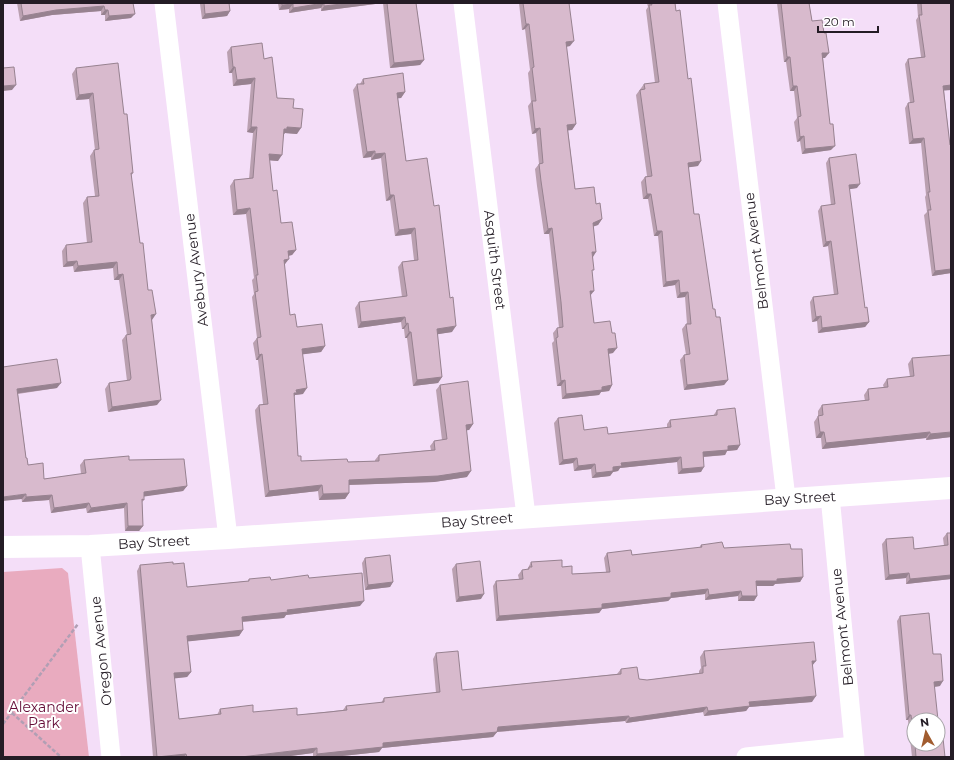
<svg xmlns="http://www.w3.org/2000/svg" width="954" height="760" font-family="Montserrat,sans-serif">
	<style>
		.green { fill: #e9abbf }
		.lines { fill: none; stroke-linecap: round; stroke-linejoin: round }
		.path { stroke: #b19fb4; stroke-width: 2.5; stroke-dasharray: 4 2; stroke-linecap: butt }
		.minor { stroke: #fff; stroke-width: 19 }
		.secondary { stroke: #fff; stroke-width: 22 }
		.wall { fill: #baa0b0 }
		.shaded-wall { fill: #978290 }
		.building { fill: #d8bacd; stroke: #978290 }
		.labels { text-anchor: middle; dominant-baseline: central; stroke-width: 4; stroke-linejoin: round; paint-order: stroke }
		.street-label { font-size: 14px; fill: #241c25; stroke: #fff }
		.park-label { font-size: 14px; fill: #640c37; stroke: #fff }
	</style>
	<rect width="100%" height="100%" fill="#f4def8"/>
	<path class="green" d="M 62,568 L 68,573 L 89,757 L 3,757 L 3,572 Z"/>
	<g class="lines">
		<path class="path" d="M 12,713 L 61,757
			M 3,724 L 78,624"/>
		<path class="minor" d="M 164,3 L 228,538
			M 463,3 L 526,516
			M 727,3 L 786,498
			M 830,496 L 855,757
			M 90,546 L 111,757
			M 746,757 L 854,746"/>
		<path class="secondary" d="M 3,547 L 90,546 L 228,538 L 951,488"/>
	</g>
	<path class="wall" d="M 17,3 L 133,3 L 131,18 L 105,21 L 105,15 L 101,15 L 101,11 L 52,15 L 20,21 Z
		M 196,3 L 229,3 L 230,11 L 227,16 L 202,19 L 200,4 L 196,4 Z
		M 278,3 L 416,3 L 424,60 L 420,65 L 390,68 L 383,3 L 321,11 L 321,8 L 289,13 L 289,9 L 279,10 Z
		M 519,3 L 569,3 L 570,46 L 566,47 L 576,124 L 572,130 L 568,130 L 575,189 L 596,204 L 602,219 L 598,225 L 593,226 L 593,257 L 590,295 L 594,323 L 613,353 L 609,354 L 612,385 L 609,391 L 601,392 L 599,395 L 562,399 L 561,386 L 557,386 L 552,343 L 554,341 L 553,333 L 557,328 L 559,328 L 557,308 L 549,234 L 544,234 L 537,186 L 535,169 L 539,164 L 536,133 L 532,134 L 528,106 L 531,102 L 528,73 L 530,70 L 525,29 L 522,30 Z
		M 647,3 L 675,3 L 698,166 L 688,167 L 694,214 L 713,309 L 716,317 L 728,380 L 724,385 L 684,390 L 680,360 L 684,355 L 686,355 L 682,329 L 686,324 L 687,324 L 685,297 L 677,298 L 675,285 L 663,287 L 658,236 L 654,236 L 648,199 L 643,199 L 641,182 L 645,177 L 647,176 L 636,95 L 644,84 L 655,83 L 646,10 L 648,7 Z
		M 777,3 L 809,3 L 812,21 L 825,58 L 823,58 L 831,150 L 802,154 L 800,141 L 797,142 L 794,122 L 797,118 L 794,91 L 790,91 L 786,62 L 784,62 Z
		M 917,3 L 951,3 L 951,90 L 944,90 L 950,145 L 951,144 L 951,273 L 932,276 L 924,215 L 927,212 L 925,197 L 926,195 L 921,143 L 909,144 L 905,108 L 908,103 L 910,103 L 905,64 L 908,59 L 921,57 L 916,20 L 918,17 Z
		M 231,47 L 264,59 L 277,98 L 293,108 L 297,134 L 285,133 L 283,135 L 278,161 L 269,160 L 273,191 L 281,223 L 296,250 L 292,255 L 289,256 L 285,264 L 284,265 L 290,315 L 297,327 L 325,346 L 321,352 L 303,354 L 303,394 L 295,395 L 294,397 L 298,456 L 301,461 L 348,462 L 375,461 L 375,460 L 379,455 L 431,450 L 430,446 L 434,441 L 442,440 L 436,390 L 440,385 L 473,424 L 469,430 L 466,430 L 467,477 L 434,482 L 349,485 L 349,493 L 345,499 L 319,500 L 318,491 L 265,497 L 256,421 L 255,410 L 259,405 L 263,404 L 258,360 L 256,360 L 253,343 L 257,338 L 252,297 L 254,294 L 252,280 L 254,278 L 246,214 L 233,215 L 230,186 L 234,180 L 249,179 L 253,133 L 247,132 L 251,84 L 233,86 L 232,73 L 229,73 L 227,52 Z
		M 76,68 L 124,114 L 133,173 L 131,176 L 140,243 L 152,320 L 157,405 L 108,412 L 105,389 L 109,383 L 127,381 L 122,340 L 126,335 L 127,335 L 119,280 L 114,280 L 113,268 L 74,272 L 73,266 L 63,267 L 62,251 L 66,245 L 87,243 L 83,203 L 87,197 L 95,196 L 90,156 L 94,150 L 95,150 L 89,99 L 76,100 L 72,74 Z
		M 363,79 L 405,92 L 401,98 L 398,98 L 406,161 L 434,206 L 452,332 L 437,334 L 442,377 L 438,383 L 413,386 L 407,338 L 405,338 L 404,329 L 402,329 L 401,322 L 358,328 L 355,308 L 359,302 L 402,297 L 398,267 L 402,262 L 414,260 L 411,234 L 395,236 L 390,200 L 386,201 L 381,158 L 371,160 L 371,157 L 363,158 L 353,90 L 357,84 L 360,84 Z
		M 829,158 L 857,188 L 849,189 L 865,308 L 869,322 L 865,327 L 818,333 L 817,321 L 812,322 L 810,302 L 813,297 L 834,295 L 828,246 L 823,247 L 818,211 L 821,206 L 831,205 L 826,163 Z
		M 912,358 L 951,437 L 926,440 L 926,438 L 822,449 L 821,438 L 816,438 L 814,422 L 818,416 L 818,411 L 822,405 L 865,401 L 864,395 L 868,389 L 884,388 L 883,385 L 887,379 L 910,377 L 908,364 Z
		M 3,367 L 57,388 L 18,394 L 26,458 L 28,465 L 44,479 L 81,474 L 80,465 L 84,460 L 129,460 L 187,486 L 183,491 L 144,496 L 144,500 L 142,502 L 143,526 L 139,531 L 125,531 L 124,508 L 87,513 L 86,508 L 51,513 L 49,500 L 22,502 Z
		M 717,410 L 740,445 L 737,450 L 727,451 L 725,455 L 704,457 L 701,472 L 678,474 L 677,462 L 620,468 L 618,471 L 613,472 L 610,476 L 592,478 L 591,469 L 574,471 L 573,463 L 559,465 L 554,423 L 558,418 L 584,430 L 608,434 L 667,428 L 667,424 L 670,420 L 713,416 Z
		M 947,533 L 951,579 L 906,584 L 906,578 L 885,580 L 882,544 L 886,539 L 914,549 L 944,546 L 943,538 Z
		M 701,545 L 724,548 L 791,549 L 803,577 L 800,582 L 775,584 L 773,586 L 756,586 L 757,596 L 754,601 L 738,601 L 738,596 L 705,600 L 705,594 L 671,598 L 668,601 L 602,609 L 599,613 L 496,621 L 493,586 L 496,581 L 519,579 L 518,575 L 522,570 L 527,570 L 531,562 L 562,567 L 572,574 L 606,572 L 604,558 L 607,553 L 632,555 L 699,548 Z
		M 365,558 L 393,582 L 390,587 L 365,590 L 362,563 Z
		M 173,564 L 187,587 L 248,581 L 249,579 L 271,580 L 309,578 L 360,606 L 286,615 L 284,618 L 242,622 L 243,630 L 239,636 L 188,641 L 191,672 L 187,677 L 174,678 L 179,719 L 217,715 L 220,709 L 253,712 L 297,715 L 343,710 L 346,706 L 381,703 L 384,698 L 436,693 L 433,659 L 436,653 L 462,690 L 617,674 L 621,669 L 639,679 L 647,680 L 699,673 L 699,671 L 701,668 L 700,657 L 704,651 L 812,666 L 812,702 L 749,707 L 746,711 L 704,716 L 703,712 L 626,723 L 625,721 L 497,732 L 493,737 L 382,748 L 379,752 L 333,757 L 313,757 L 313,753 L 283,757 L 153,757 L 137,571 L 140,565 Z
		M 456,564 L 481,599 L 456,602 L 452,569 Z
		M 900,616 L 933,654 L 940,686 L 935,687 L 914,720 L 914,744 L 938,744 L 940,738 L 945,757 L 912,757 L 908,720 L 906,720 L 897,621 Z"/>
	<path class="shaded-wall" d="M 324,3 L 321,8 L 289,13 L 293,8 Z
		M 350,3 L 383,3 L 321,11 L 324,6 Z
		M 293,4 L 289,9 L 279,10 L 282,5 Z
		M 104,6 L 101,11 L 52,15 L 20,21 L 23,16 L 56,10 Z
		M 105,10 L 108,10 L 105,15 L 101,15 Z
		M 230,11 L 227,16 L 202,19 L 205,14 Z
		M 135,14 L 131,18 L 105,21 L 109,16 Z
		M 526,24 L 529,24 L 525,29 L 522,30 Z
		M 574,41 L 570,46 L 562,47 L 566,42 Z
		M 822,53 L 829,53 L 825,58 L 819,58 Z
		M 787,57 L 790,57 L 786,62 L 784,62 Z
		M 424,60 L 420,65 L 390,68 L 394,63 Z
		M 233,67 L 235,67 L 232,73 L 229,73 Z
		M 255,78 L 251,84 L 233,86 L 237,80 Z
		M 16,85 L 12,90 L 3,91 L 3,86 Z
		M 951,85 L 951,90 L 939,91 L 943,86 Z
		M 793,86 L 797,86 L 794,91 L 790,91 Z
		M 405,92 L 401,98 L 393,99 L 397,93 Z
		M 93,93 L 89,99 L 76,100 L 79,95 Z
		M 576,124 L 572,130 L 564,131 L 567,125 Z
		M 251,127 L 257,127 L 253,133 L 247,132 Z
		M 287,127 L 301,128 L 297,134 L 285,133 L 283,135 L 284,129 Z
		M 540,128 L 536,133 L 532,134 L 535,129 Z
		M 804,136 L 800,141 L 797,142 L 800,137 Z
		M 924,138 L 921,143 L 909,144 L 913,139 Z
		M 835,146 L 831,150 L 802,154 L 805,149 Z
		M 375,151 L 371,157 L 363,158 L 367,152 Z
		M 385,153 L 381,158 L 371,160 L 375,154 Z
		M 269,154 L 282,155 L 278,161 L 265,160 Z
		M 701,161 L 698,166 L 684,168 L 688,163 Z
		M 860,184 L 857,188 L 845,190 L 849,185 Z
		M 647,194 L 651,194 L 648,199 L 643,199 Z
		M 390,195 L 394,195 L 390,200 L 386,201 Z
		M 250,208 L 246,214 L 233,215 L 237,210 Z
		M 602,219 L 598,225 L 589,228 L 593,223 Z
		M 415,228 L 411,234 L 395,236 L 399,230 Z
		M 552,228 L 549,234 L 544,234 L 548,229 Z
		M 657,231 L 662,231 L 658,236 L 654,236 Z
		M 831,241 L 828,246 L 823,247 L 826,242 Z
		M 296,250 L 292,255 L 284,256 L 288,251 Z
		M 592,252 L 596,252 L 593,257 Z
		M 289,259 L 285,264 L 280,265 L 284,260 Z
		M 77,261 L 73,266 L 63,267 L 67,262 Z
		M 117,262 L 113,268 L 74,272 L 78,266 Z
		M 951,269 L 951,273 L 932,276 L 935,271 Z
		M 123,274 L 119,280 L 114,280 L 118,275 Z
		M 679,280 L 675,285 L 663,287 L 666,282 Z
		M 590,291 L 594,291 L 590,296 Z
		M 688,292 L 685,297 L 677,298 L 680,293 Z
		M 156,314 L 152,320 L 151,315 Z
		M 821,316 L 817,321 L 812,322 L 816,317 Z
		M 405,317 L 401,322 L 358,328 L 361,322 Z
		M 869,322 L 865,327 L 818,333 L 822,328 Z
		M 408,323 L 404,329 L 402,329 L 406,324 Z
		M 456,326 L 452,332 L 433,335 L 437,329 Z
		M 409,332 L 411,332 L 407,338 L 405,338 Z
		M 325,346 L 321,352 L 298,355 L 302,349 Z
		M 617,348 L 613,353 L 604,354 L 608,349 Z
		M 262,354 L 258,360 L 256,360 L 259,355 Z
		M 442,377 L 438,383 L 413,386 L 417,380 Z
		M 565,380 L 561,386 L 557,386 L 561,381 Z
		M 728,380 L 724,385 L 684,390 L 687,385 Z
		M 61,383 L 57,388 L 13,394 L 17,389 Z
		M 612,385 L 609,391 L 601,392 L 599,395 L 562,399 L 566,394 L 602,387 Z
		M 307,388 L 303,394 L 295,395 L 293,398 L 290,399 L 296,390 Z
		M 161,400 L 157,405 L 108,412 L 112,407 Z
		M 473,424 L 469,430 L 462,431 L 466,425 Z
		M 820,432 L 824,432 L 821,438 L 816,438 Z
		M 930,432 L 926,438 L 822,449 L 826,443 Z
		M 951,432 L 951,437 L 926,440 L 930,434 Z
		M 740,445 L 737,450 L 727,451 L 725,455 L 700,457 L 703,452 L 728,446 Z
		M 681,457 L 677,462 L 620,468 L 618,471 L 613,472 L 610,476 L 592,478 L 596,473 L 613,467 L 621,463 Z
		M 577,458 L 573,463 L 559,465 L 563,460 Z
		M 595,464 L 591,469 L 574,471 L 578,466 Z
		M 704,467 L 701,472 L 678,474 L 682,469 Z
		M 471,471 L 467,477 L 434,482 L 345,485 L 349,480 Z
		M 322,485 L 318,491 L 265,497 L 269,491 Z
		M 187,486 L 183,491 L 141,497 L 144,492 Z
		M 349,493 L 345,499 L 319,500 L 323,494 Z
		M 26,494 L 22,499 L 3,501 L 3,497 Z
		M 52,495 L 49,500 L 22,502 L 26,497 Z
		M 89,503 L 86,508 L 51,513 L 54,508 Z
		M 127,503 L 124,508 L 87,513 L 91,508 Z
		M 128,526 L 143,526 L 139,531 L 125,531 Z
		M 909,573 L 906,578 L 885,580 L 889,575 Z
		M 951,575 L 951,579 L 906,584 L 910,579 Z
		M 803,577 L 800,582 L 775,584 L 773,586 L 753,586 L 756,581 L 777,579 Z
		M 393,582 L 390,587 L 365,590 L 368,585 Z
		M 708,589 L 705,594 L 671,598 L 668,601 L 602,609 L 599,613 L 496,621 L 499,616 L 602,604 L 671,593 Z
		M 741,591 L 738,596 L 705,600 L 709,595 Z
		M 484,594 L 481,599 L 456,602 L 459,597 Z
		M 742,596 L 757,596 L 754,601 L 738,601 Z
		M 364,601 L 360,606 L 286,615 L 284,618 L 238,622 L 242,617 L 287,610 Z
		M 243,630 L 239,636 L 183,642 L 187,636 Z
		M 812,661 L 816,661 L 812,666 Z
		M 191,672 L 187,677 L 170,679 L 174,673 Z
		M 943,681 L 940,686 L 931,687 L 934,682 Z
		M 816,696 L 812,702 L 749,707 L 746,711 L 704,716 L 708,711 L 749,702 Z
		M 707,707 L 703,712 L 626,723 L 629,718 Z
		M 909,715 L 911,715 L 908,720 L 906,720 Z
		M 629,716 L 625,721 L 494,732 L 498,727 Z
		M 497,732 L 493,737 L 382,748 L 379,752 L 333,757 L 315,757 L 317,754 L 383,743 Z
		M 317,748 L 313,753 L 283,757 L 241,757 Z
		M 186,754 L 184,757 L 157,757 Z"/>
	<path class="building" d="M 21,3 L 133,3 L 135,14 L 109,16 L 108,10 L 105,10 L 104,6 L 56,10 L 23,16 Z
		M 204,3 L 229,3 L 230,11 L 205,14 Z
		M 282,3 L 350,3 L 324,6 L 324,3 L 293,8 L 293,4 L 282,5 Z
		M 387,3 L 416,3 L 424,60 L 394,63 Z
		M 523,3 L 569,3 L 574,41 L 566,42 L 576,124 L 567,125 L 575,189 L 594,187 L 596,204 L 600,203 L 602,219 L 593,223 L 596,252 L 592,252 L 594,270 L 592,270 L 594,291 L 590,291 L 594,323 L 610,321 L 612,333 L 615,333 L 617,348 L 608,349 L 612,385 L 602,387 L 602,390 L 566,394 L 565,380 L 561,381 L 556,338 L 558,337 L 557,328 L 563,327 L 561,302 L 552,228 L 548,229 L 541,181 L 539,164 L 543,163 L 540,128 L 535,129 L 532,101 L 536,101 L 532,68 L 534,67 L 529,24 L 526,24 Z
		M 651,3 L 675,3 L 676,11 L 680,10 L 688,79 L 691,78 L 701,161 L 688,163 L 694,214 L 699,214 L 713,309 L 715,309 L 716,317 L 720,317 L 728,380 L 687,385 L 684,355 L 690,354 L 686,324 L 691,324 L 688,292 L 680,293 L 679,280 L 666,282 L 662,231 L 657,231 L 651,194 L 647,194 L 645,177 L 652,176 L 640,90 L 645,89 L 644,84 L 659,82 L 649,5 L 652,5 Z
		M 781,3 L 809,3 L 812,21 L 822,20 L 824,33 L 826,33 L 829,53 L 822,53 L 830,124 L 833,124 L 835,146 L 805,149 L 804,136 L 800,137 L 798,117 L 801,116 L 797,86 L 793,86 L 790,57 L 787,57 Z
		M 921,3 L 951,3 L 951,85 L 943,86 L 950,145 L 951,144 L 951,269 L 935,271 L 928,210 L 931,210 L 928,192 L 930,192 L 924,138 L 913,139 L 908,103 L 914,102 L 908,59 L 925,57 L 919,15 L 922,15 Z
		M 262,43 L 264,59 L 272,57 L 277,98 L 294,99 L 293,108 L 303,109 L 301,128 L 287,127 L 287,129 L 284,129 L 282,155 L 269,154 L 273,191 L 277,190 L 281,223 L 292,222 L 296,250 L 288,251 L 289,259 L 284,260 L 290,315 L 295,314 L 297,327 L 322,324 L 325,346 L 302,349 L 307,388 L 296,390 L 297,393 L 294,393 L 298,456 L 301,456 L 301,461 L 347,459 L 348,462 L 379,461 L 379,455 L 435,450 L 434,441 L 447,439 L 440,385 L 468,381 L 473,424 L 466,425 L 471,471 L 438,476 L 349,480 L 349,493 L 323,494 L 322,485 L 269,491 L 260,416 L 259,405 L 268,404 L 262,354 L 259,355 L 257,338 L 261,337 L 255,292 L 258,291 L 256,275 L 258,275 L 250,208 L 237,210 L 234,180 L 253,178 L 257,127 L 251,127 L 255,78 L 237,80 L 235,67 L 233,67 L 231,47 Z
		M 118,63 L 124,114 L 127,114 L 133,173 L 131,173 L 140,243 L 143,243 L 148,290 L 152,290 L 156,314 L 151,315 L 161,400 L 112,407 L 109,383 L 130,380 L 131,378 L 126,335 L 131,334 L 123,274 L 118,275 L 117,262 L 78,266 L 77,261 L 67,262 L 66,245 L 92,242 L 87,197 L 99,196 L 94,150 L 99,149 L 93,93 L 79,95 L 76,68 Z
		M 14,67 L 16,85 L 3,86 L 3,68 Z
		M 403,73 L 405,92 L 397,93 L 406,161 L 427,158 L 434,206 L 439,205 L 450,298 L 453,297 L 456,326 L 437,329 L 442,377 L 417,380 L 411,332 L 409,332 L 408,323 L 406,324 L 405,317 L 361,322 L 359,302 L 407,296 L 402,262 L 418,260 L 415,228 L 399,230 L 394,195 L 390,195 L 385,153 L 375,154 L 375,151 L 367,152 L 357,84 L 364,84 L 363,79 Z
		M 856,154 L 860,184 L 849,185 L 865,308 L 867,307 L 869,322 L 822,328 L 821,316 L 816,317 L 813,297 L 838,294 L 831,241 L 826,242 L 821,206 L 835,204 L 829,158 Z
		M 951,355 L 951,432 L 930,434 L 930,432 L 826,443 L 824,432 L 820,432 L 818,416 L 823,415 L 822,405 L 869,400 L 868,389 L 888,387 L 887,379 L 914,376 L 912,358 Z
		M 57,359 L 61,383 L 17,389 L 26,458 L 27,458 L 28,465 L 43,463 L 44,479 L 86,473 L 84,460 L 129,456 L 129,460 L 184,459 L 187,486 L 144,492 L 144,500 L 142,499 L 143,526 L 128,526 L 127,503 L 91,508 L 89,503 L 54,508 L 52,495 L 26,497 L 26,494 L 3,497 L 3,367 Z
		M 735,408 L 740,445 L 728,446 L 728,450 L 703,452 L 704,467 L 682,469 L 681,457 L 621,463 L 622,466 L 613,467 L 613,471 L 596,473 L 595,464 L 578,466 L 577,458 L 563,460 L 558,418 L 582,415 L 584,430 L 607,427 L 608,434 L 671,427 L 670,420 L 717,415 L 717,410 Z
		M 947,533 L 951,533 L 951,575 L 910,579 L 909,573 L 889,575 L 886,539 L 913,537 L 914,549 L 948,545 Z
		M 722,542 L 724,548 L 790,544 L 791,549 L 802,549 L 803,577 L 777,579 L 777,581 L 756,581 L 757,596 L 742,596 L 741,591 L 709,595 L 708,589 L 671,593 L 671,597 L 602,604 L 602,608 L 499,616 L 496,581 L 523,579 L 522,570 L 529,569 L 529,567 L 532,567 L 531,562 L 562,560 L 562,567 L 572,566 L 572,574 L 610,572 L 607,553 L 631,550 L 632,555 L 702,547 L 701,545 Z
		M 390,555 L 393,582 L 368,585 L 365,558 Z
		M 480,561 L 484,594 L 459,597 L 456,564 Z
		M 173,562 L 173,564 L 184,563 L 187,587 L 249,581 L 249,579 L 270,577 L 271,580 L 308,575 L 309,578 L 362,573 L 364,601 L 287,610 L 288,612 L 242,617 L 243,630 L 187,636 L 191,672 L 174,673 L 179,719 L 221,714 L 220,709 L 253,705 L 253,712 L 297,708 L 297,715 L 329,712 L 347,710 L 346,706 L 384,702 L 384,698 L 440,692 L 436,653 L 458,651 L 462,690 L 621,674 L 621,669 L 637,667 L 639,679 L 647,680 L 703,673 L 703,666 L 706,666 L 704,651 L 814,642 L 816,661 L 812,661 L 816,696 L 749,702 L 750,706 L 708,711 L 707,707 L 629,718 L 629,716 L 498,727 L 497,732 L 383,743 L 383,747 L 317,754 L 317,748 L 241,757 L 187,757 L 186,754 L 157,757 L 140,565 Z
		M 929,613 L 933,654 L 941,654 L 943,681 L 934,682 L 938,720 L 914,720 L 914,738 L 911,715 L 909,715 L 900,616 Z
		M 938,720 L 940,738 L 943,738 L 945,757 L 916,757 L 915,744 L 938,744 Z"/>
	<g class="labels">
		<g class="street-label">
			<text transform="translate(756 251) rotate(-97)">Belmont Avenue</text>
			<text transform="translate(495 260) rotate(83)">Asquith Street</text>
			<text transform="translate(196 270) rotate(-97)">Avebury Avenue</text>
			<text transform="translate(800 498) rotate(-3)">Bay Street</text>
			<text transform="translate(477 520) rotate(-4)">Bay Street</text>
			<text transform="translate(154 542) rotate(-3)">Bay Street</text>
			<text transform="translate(842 627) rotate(-96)">Belmont Avenue</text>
			<text transform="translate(101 651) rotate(-96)">Oregon Avenue</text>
		</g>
		<g class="park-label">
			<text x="44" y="707">Alexander<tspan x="44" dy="16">Park</tspan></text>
		</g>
	</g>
	<rect width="954" height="760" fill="none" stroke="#241c25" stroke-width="8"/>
	<g transform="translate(926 732) rotate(352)"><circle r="19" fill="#ffffff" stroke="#a7a4a8"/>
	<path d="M0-3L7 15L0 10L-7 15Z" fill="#a15c2f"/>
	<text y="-6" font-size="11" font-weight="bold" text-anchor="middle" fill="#241c25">N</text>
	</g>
	<path d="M818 26v6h60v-6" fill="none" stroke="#241c25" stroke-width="2"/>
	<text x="824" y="26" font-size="12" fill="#241c25" stroke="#ffffff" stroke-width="3" paint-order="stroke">20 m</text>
</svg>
